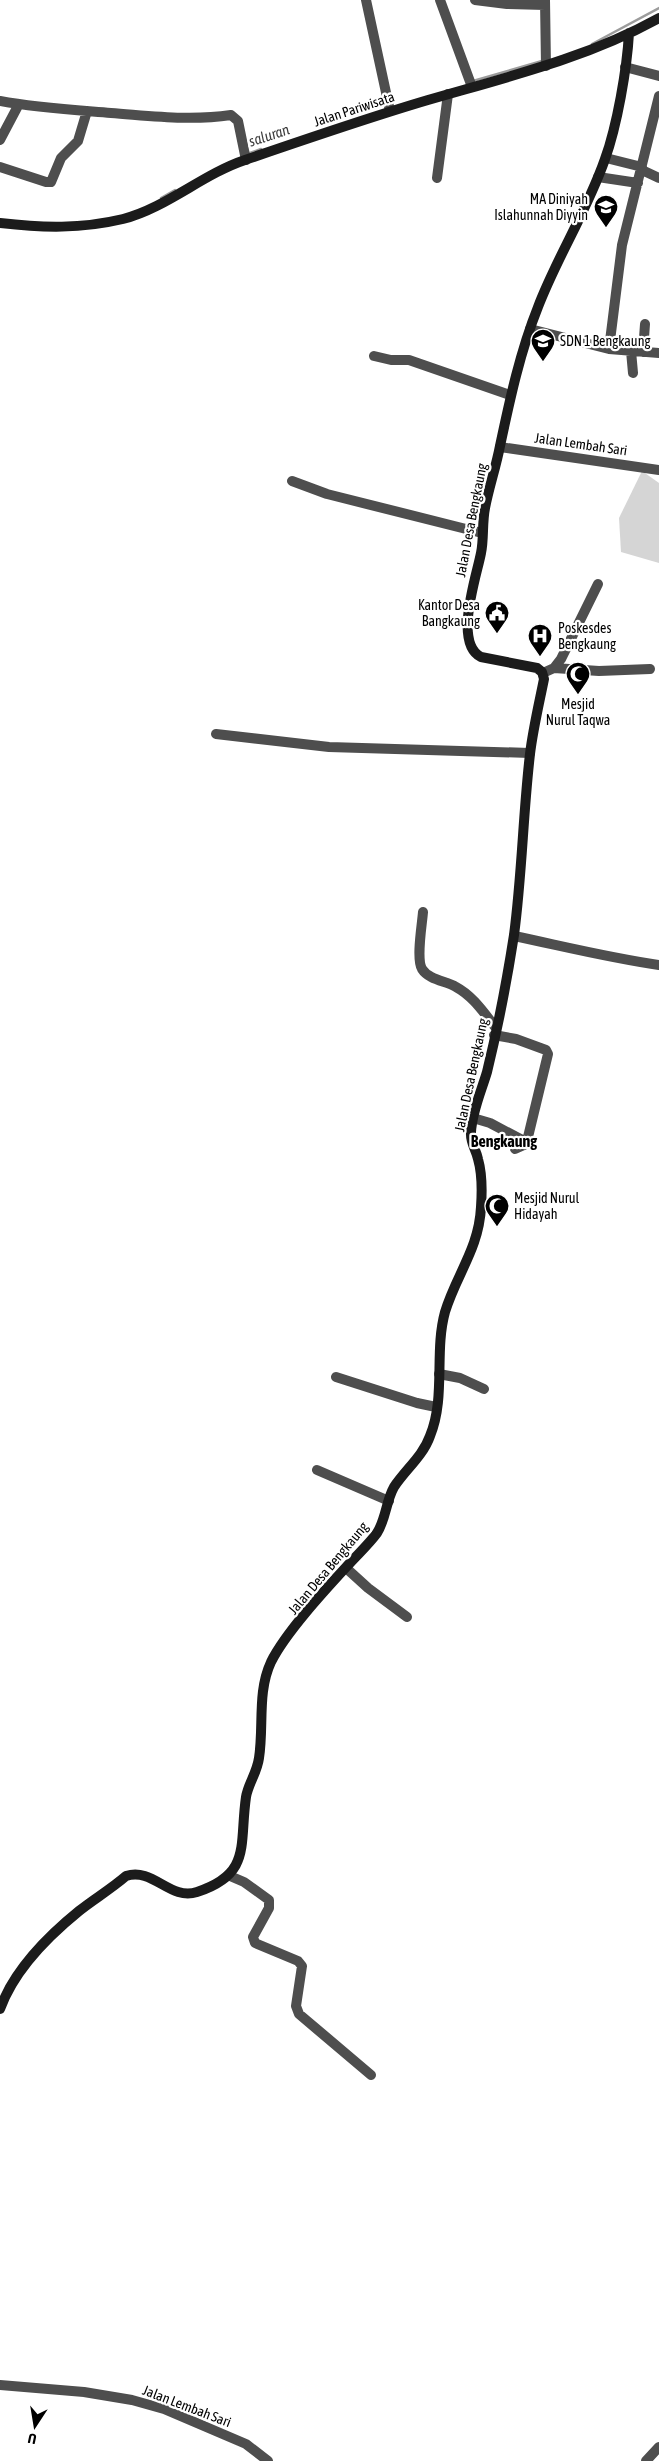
<svg xmlns="http://www.w3.org/2000/svg" width="659" height="2461" font-family="'Asap Condensed',sans-serif">
	<style>
		.green { fill: #d5d5d5 }
		.lines { fill: none; stroke-linecap: round; stroke-linejoin: round }
		.stream { stroke: #9c9c9c; stroke-width: 2.5 }
		.street { stroke: #4e4e4e; stroke-width: 10 }
		.secondary { stroke: #1b1b1b; stroke-width: 10 }
		.labels { text-anchor: middle; dominant-baseline: central; stroke-width: 4.5; stroke-linejoin: round; paint-order: stroke }
		.street-label { font-size: 14px; fill: #000; stroke: #fff }
		.poi-label { font-size: 14px; fill: #000; stroke: #fff; text-anchor: start }
		.water-label { font-size: 15px; font-style: italic; fill: #3d3d3d; stroke: #fff }
		.quarter-label { font-size: 16px; font-weight: bold; fill: #000; stroke: #fff }
	</style>
	<rect width="100%" height="100%" fill="#fff"/>
	<path class="green" d="M 642,471 L 659,483 L 659,563 L 621,552 L 619,518 Z"/>
	<g class="lines">
		<path class="stream" d="M 592,44 L 659,8
			M 473,81 L 542,61
			M 247,154 L 261,149
			M 161,198 L 175,190"/>
		<path class="street" d="M 366,0 L 390,111
			M 440,0 L 472,87
			M 475,0 L 507,4 L 545,5
			M 545,0 L 546,66
			M 625,67 L 659,76
			M 0,101 C 37,108 74,110 111,113 C 153,116 190,121 231,115 L 238,121 L 246,160
			M 0,140 L 19,104
			M 606,158 L 642,167
			M 0,167 L 46,182 L 51,182 L 61,158 L 78,141 L 87,111
			M 642,170 L 659,178
			M 598,177 L 638,183
			M 437,178 L 448,94
			M 530,329 L 609,349 L 659,353
			M 609,349 L 622,245 L 659,96
			M 631,351 L 633,373
			M 643,352 L 645,324
			M 374,356 L 391,360 L 409,360 L 510,395
			M 500,447 L 659,470
			M 292,481 L 327,494 L 482,533
			M 554,668 L 599,671 L 650,669
			M 543,673 L 554,668 L 561,659 L 598,584
			M 216,734 L 329,747 L 530,753
			M 423,912 C 422,925 416,959 422,969 C 429,980 446,981 456,987 C 473,996 484,1013 496,1028
			M 514,936 C 562,946 610,958 659,965
			M 494,1035 L 516,1039 L 546,1050 L 548,1054 L 528,1137 L 524,1145 L 515,1149
			M 473,1118 L 490,1123 L 526,1142
			M 439,1374 L 460,1378 L 484,1389
			M 336,1377 L 417,1403 L 436,1407
			M 317,1470 L 389,1501
			M 346,1568 L 368,1588 L 407,1617
			M 230,1876 L 244,1882 L 269,1900 L 269,1908 L 253,1937 L 255,1943 L 298,1961 L 302,1966 L 296,2006 L 299,2014 L 371,2075
			M 0,2385 L 84,2392 L 132,2400 L 164,2409 L 246,2444 L 268,2461
			M 646,2461 L 659,2447"/>
		<path class="secondary" d="M 0,223 C 43,228 81,229 123,219 C 166,208 203,174 245,160 C 306,139 367,118 428,100 C 507,77 587,58 659,18
			M 0,2009 C 14,1970 47,1937 79,1911 C 94,1899 111,1889 126,1876 C 153,1867 170,1901 197,1892 C 252,1874 239,1845 246,1797 C 248,1784 257,1773 259,1758 C 264,1726 257,1692 271,1662 C 286,1632 326,1589 349,1564 C 358,1554 369,1544 377,1533 C 386,1519 386,1501 394,1487 C 405,1470 423,1456 430,1436 C 446,1397 434,1352 445,1312 C 456,1275 479,1249 481,1207 C 482,1193 482,1173 478,1159 C 476,1149 470,1143 471,1132 C 472,1112 481,1092 487,1072 C 498,1027 507,980 514,935 C 522,875 523,814 530,754 C 533,729 539,704 544,679 L 542,672 L 537,668 L 481,657 C 453,643 477,575 481,553 C 484,539 482,523 485,508 C 489,487 496,467 500,446 C 510,399 520,352 538,307 C 557,257 587,211 605,159 C 617,126 627,69 629,33"/>
	</g>
	<defs>
		<symbol id="school-pin" viewBox="-11 -11 22 30"><path d="M0 17L-7.5 6A9.5 9.5 0 1 1 7.5 6Z" fill="#000" stroke="#fff"/><path d="M0-5L7-2L0 1L-7-2ZM-4 1L0 2.5L4 1V4Q0 6-4 4Z" fill="#fff"/></symbol>
		<symbol id="civic-pin" viewBox="-11 -11 22 30"><path d="M0 17L-7.5 6A9.5 9.5 0 1 1 7.5 6Z" fill="#000" stroke="#fff"/><path d="M-.6-6.5H3V-4.5H.6V-3L4-1V1h2V6H-6V1h2V-1L-.6-3ZM-1.2 2.5V6h2.4V2.5Z" fill="#fff"/></symbol>
		<symbol id="hospital-pin" viewBox="-11 -11 22 30"><path d="M0 17L-7.5 6A9.5 9.5 0 1 1 7.5 6Z" fill="#000" stroke="#fff"/><path d="M-5-5h3v3.5h4V-5h3V5h-3V1.5h-4V5h-3Z" fill="#fff"/></symbol>
		<symbol id="mosque-pin" viewBox="-11 -11 22 30"><path d="M0 17L-7.5 6A9.5 9.5 0 1 1 7.5 6Z" fill="#000" stroke="#fff"/><path d="M3.5-4.9A6 6 0 1 0 3.5 4.9A5 5 0 1 1 3.5-4.9Z" fill="#fff"/></symbol>
	</defs>
	<g fill-rule="evenodd">
		<use href="#school-pin" x="592" y="193" width="28" height="38"/>
		<use href="#school-pin" x="529" y="327" width="28" height="38"/>
		<use href="#civic-pin" x="483" y="599" width="28" height="38"/>
		<use href="#hospital-pin" x="526" y="622" width="28" height="38"/>
		<use href="#mosque-pin" x="564" y="660" width="28" height="38"/>
		<use href="#mosque-pin" x="483" y="1192" width="28" height="38"/>
	</g>
	<g class="labels">
		<g class="street-label">
			<text transform="translate(354 109) rotate(-18)">Jalan Pariwisata</text>
			<text transform="translate(581 444) rotate(8)">Jalan Lembah Sari</text>
			<text transform="translate(471 520) rotate(-79)">Jalan Desa Bengkaung</text>
			<text transform="translate(471 1075) rotate(-78)">Jalan Desa Bengkaung</text>
			<text transform="translate(328 1568) rotate(-50)">Jalan Desa Bengkaung</text>
			<text transform="translate(187 2406) rotate(21)">Jalan Lembah Sari</text>
		</g>
		<g class="poi-label">
			<text x="588" y="199" text-anchor="end">MA Diniyah<tspan x="588" dy="16">Islahunnah Diyyin</tspan></text>
			<text x="560" y="341">SDN 1 Bengkaung</text>
			<text x="480" y="605" text-anchor="end">Kantor Desa<tspan x="480" dy="16">Bangkaung</tspan></text>
			<text x="558" y="628">Poskesdes<tspan x="558" dy="16">Bengkaung</tspan></text>
			<text x="578" y="704" text-anchor="middle">Mesjid<tspan x="578" dy="16">Nurul Taqwa</tspan></text>
			<text x="514" y="1198">Mesjid Nurul<tspan x="514" dy="16">Hidayah</tspan></text>
		</g>
		<g class="water-label">
			<text transform="translate(269 135) rotate(-18)">saluran</text>
		</g>
		<g class="quarter-label">
			<text x="504" y="1141">Bengkaung</text>
		</g>
	</g>
	<g transform="translate(35 2426) rotate(192)" stroke="#ffffff" stroke-width="4" paint-order="stroke">
	<path d="M0-4L9 19L0 12L-9 19Z" fill="#000000"/>
	<text y="-8" font-size="14" font-weight="bold" text-anchor="middle" fill="#000000">U</text>
	</g>
</svg>
